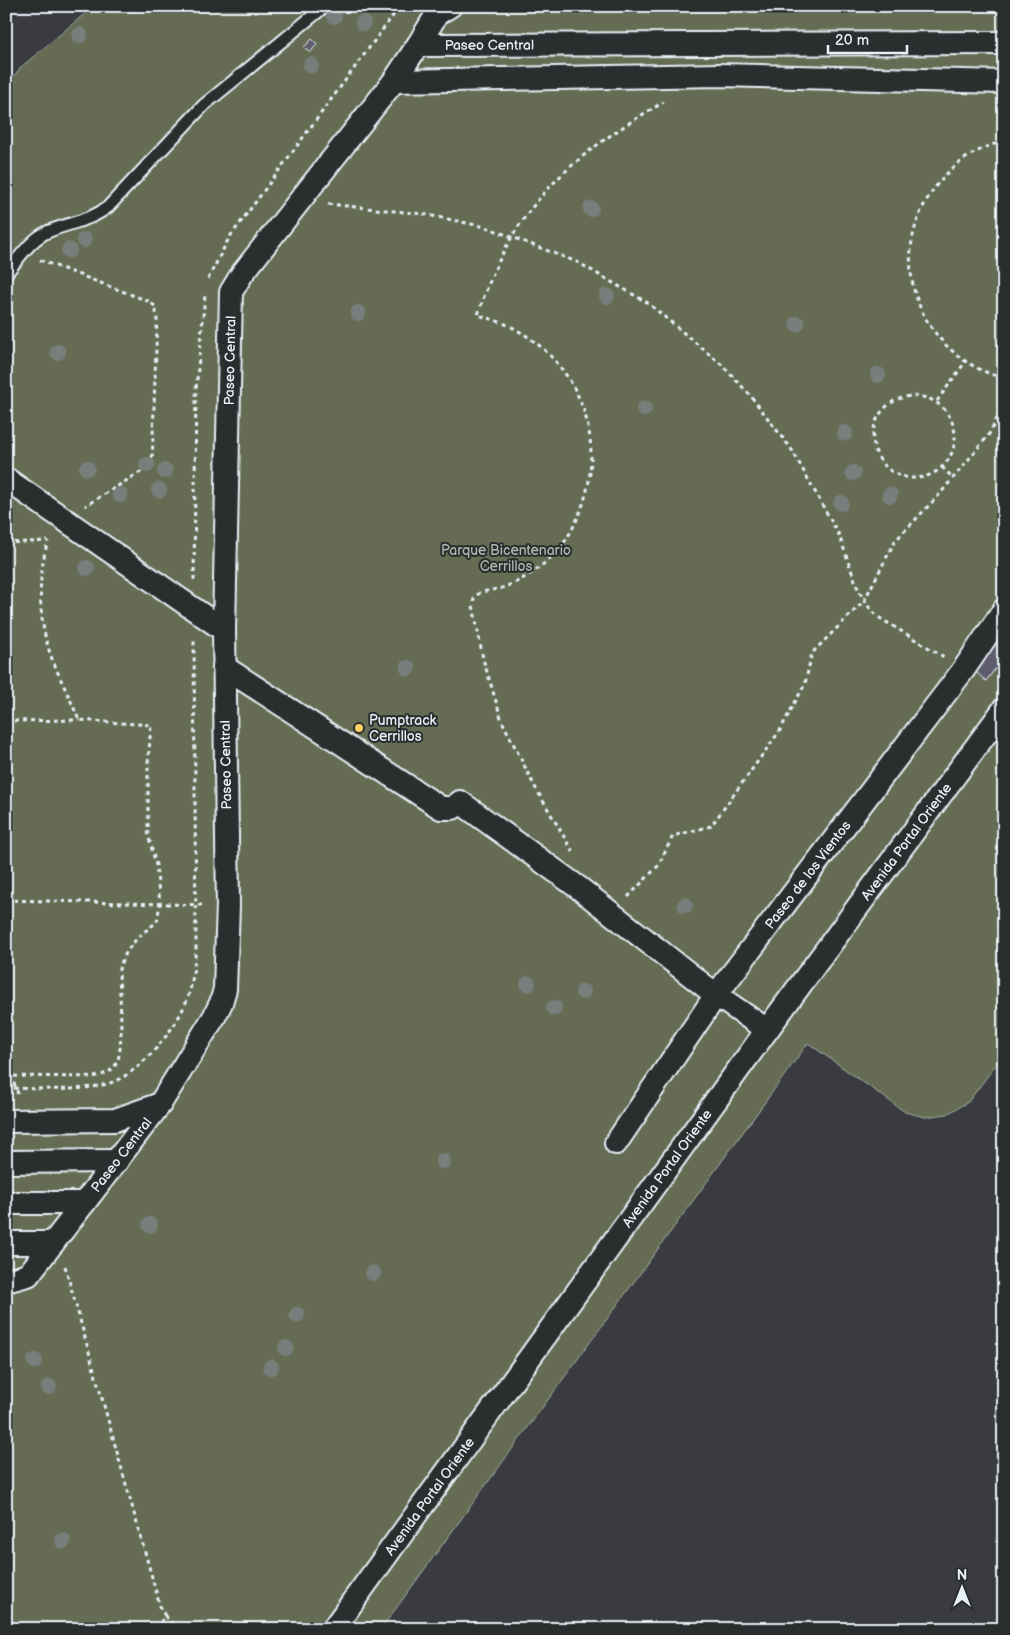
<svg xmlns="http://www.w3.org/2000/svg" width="1010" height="1635" font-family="'Balsamiq Sans',sans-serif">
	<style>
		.green { fill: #656c52; stroke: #a6aea5 }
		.building { fill: #5e5c6d; stroke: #e8f1f8 }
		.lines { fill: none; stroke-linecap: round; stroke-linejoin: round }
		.lane-casing { stroke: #e8f1f8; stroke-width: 15 }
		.street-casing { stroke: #e8f1f8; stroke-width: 26 }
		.path { stroke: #e8f1f8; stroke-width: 3; stroke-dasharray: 4 4; stroke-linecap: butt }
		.lane { stroke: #2a2d2e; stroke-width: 11 }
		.street { stroke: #2a2d2e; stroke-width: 22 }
		.tree { fill: #797e7c }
		.poi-dot { fill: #ffd166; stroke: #2a2d2e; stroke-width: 2 }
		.labels { text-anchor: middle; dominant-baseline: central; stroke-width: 4; stroke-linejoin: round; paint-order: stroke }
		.street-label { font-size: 14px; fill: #e8f1f8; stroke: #2a2d2e }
		.park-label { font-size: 14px; fill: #adb5ad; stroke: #2a2d2e }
		.poi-label { font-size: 14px; fill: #e8f1f8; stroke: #2a2d2e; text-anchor: start }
	</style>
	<rect width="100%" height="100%" fill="#3a3b41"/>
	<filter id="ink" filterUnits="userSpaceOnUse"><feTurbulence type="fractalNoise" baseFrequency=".02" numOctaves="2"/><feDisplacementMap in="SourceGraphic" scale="10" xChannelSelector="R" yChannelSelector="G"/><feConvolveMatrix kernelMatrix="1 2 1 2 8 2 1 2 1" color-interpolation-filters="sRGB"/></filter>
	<g filter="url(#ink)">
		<path class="green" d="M 94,6 L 1004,6 L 1004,1054 L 968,1102 L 947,1114 L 925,1117 L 905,1112 L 808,1043 L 381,1629 L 6,1629 L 6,86 L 21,67 Z"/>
		<path class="building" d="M 312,39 L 317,44 L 310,53 L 304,47 Z
			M 1004,628 L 1004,657 L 986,681 L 974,670 Z"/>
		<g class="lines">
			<defs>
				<path id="lane" d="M 6,273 C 18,260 30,240 47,232 C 68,223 90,221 108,207 L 204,105 L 325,6"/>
				<g id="street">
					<path d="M 418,45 L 437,14 L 450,6"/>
					<path d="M 394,81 L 719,75 L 1004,82"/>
					<path d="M 6,479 L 224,630"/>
					<path d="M 224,667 L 441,808 L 453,808 L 460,802 L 579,888 L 716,995 L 767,1030"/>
					<path d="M 6,1121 L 115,1120 L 160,1104"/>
					<path id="s1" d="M 616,1143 L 716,995 L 964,669 L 1004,610"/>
					<path d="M 6,1162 L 117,1161"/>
					<path id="s2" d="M 6,1203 L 84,1203 L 160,1104 L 214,1017 L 221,1003 L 225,989 L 228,905 L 224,630 L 231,292 L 242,274 L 394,81 L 418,45 L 1004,43"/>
					<path d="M 6,1243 L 53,1243"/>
					<path d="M 6,1281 L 28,1275 L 84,1203"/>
					<path id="s3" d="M 333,1629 L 767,1030 L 1004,709"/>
				</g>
			</defs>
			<use href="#lane" class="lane-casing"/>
			<use href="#street" class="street-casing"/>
			<path class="path" d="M 1004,141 C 914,165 878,275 945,344 C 960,360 982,373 1004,378
				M 328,204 L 423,214 L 486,227 L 577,262 L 648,303 L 722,365 L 750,395 L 792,450 L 839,535 L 858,589 L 868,606 L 878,617 L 944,657
				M 40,260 L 148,301 L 155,306 L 157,318 L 152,465 L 85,506
				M 208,279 L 229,238 L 400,6
				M873 437a41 41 0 1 1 82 0a41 41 0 1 1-82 0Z
				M 937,401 L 966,361
				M 942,467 L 953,478
				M 6,543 L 48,541
				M 194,580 L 196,390 L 205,295
				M 6,721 L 79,720
				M 573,852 L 535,787 L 502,721 L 483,659 L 473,605 C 473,600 475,595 480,593 C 487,590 495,590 502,588 C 523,581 550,562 563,544 C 613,471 595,375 517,330 C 506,323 491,319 478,315 C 510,209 571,155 664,102
				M 628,897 L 658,866 L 673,836 L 711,826 L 779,732 L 805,684 L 812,653 L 864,601 L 895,541 L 939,495 L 988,436 L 1004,405
				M 6,900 L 205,905
				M 6,1060 L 19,1097
				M 6,1076 L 93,1077 C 102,1075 111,1073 116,1064 C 125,1050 119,989 119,969 C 126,947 139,935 157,922 L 160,903 L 156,865 L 148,834 L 148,764 L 151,725 L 79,720 C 70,698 59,677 51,656 C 38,620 37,577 48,541
				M 6,1088 C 39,1088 77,1093 110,1083 C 140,1074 178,1027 188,997 C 193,982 194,965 196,948 L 194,639
				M 65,1266 L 160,1606 L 165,1616 L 156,1629
				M 165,1616 L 178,1629"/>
			<use href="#lane" class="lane"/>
			<use href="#street" class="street"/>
		</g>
		<g class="tree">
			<circle cx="334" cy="16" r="8"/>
			<circle cx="363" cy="23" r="8"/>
			<circle cx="80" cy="35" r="8"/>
			<circle cx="311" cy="65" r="8"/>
			<circle cx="591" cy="209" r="8"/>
			<circle cx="84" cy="240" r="8"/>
			<circle cx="69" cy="250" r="8"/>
			<circle cx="607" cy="296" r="8"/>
			<circle cx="358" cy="313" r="8"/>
			<circle cx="797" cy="324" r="8"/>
			<circle cx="58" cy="352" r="8"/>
			<circle cx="878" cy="375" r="8"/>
			<circle cx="644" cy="409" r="8"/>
			<circle cx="845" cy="433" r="8"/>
			<circle cx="147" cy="465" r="8"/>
			<circle cx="87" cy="468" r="8"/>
			<circle cx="165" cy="471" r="8"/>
			<circle cx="853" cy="473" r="8"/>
			<circle cx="159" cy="490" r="8"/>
			<circle cx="120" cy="495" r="8"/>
			<circle cx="890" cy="495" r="8"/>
			<circle cx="841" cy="503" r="8"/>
			<circle cx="87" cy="568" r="8"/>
			<circle cx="408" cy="668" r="8"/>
			<circle cx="685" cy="905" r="8"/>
			<circle cx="528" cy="984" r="8"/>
			<circle cx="583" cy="992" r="8"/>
			<circle cx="554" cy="1008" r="8"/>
			<circle cx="443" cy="1161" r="8"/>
			<circle cx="150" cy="1225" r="8"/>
			<circle cx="373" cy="1273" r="8"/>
			<circle cx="297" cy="1315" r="8"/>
			<circle cx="286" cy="1348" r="8"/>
			<circle cx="35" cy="1361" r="8"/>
			<circle cx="271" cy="1367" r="8"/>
			<circle cx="49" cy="1387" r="8"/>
			<circle cx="63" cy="1541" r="8"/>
		</g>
	</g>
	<circle class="poi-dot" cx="359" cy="728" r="5"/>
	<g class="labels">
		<g class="street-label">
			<text stroke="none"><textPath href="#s2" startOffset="1414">Paseo Central</textPath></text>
			<text stroke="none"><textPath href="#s2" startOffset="964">Paseo Central</textPath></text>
			<text transform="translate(226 765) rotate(-91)">Paseo Central</text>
			<text stroke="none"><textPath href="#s3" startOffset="974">Avenida Portal Oriente</textPath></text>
			<text stroke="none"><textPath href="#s1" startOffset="330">Paseo de los Vientos</textPath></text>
			<text stroke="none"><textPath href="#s2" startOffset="139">Paseo Central</textPath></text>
			<text stroke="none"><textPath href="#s3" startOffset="569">Avenida Portal Oriente</textPath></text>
			<text stroke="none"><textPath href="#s3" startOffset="164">Avenida Portal Oriente</textPath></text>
		</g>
		<g class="park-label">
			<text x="506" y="550">Parque Bicentenario<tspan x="506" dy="16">Cerrillos</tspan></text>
		</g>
		<g class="poi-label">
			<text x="369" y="720">Pumptrack<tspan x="369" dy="16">Cerrillos</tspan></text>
		</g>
	</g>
	<rect width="1010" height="1635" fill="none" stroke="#2a2d2e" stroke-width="25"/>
	<rect x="12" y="12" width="985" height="1610" fill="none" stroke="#e8f1f8" stroke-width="2" filter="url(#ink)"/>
	<g transform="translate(962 1588)" stroke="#2a2d2e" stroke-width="4" paint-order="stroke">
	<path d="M0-4L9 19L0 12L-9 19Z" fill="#e8f1f8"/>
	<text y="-8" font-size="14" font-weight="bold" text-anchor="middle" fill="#e8f1f8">N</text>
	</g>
	<path d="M828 45v8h79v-8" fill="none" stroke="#e8f1f8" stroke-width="2.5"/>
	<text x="835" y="45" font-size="15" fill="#e8f1f8" stroke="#2a2d2e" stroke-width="4" paint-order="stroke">20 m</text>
</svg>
